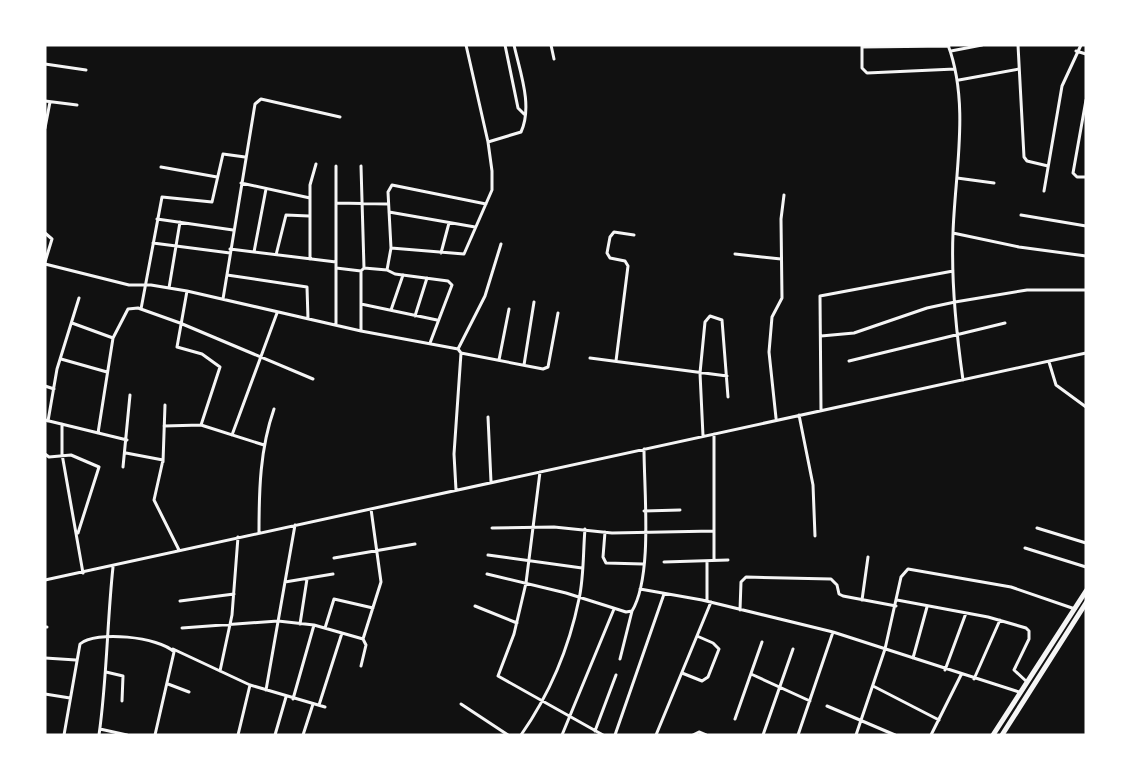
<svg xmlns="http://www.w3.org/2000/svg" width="1131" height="780" font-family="'Source Sans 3',sans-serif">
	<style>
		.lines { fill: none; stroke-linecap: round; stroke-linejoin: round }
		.minor { stroke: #f5f5f5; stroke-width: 3 }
		.primary { stroke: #f5f5f5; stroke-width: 5 }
	</style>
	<rect width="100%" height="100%" fill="#111"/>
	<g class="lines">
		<path class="minor" d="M 466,45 L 488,142
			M 505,45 L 518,108 L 524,114
			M 551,45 L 554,59
			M 862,45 L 862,68 L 867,73 L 955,69
			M 948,45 C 970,103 955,172 953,233 C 951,282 956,331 963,380
			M 1018,45 L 1024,157 L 1027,161 L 1048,166
			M 862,47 L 949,46
			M 951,51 L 982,45
			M 1076,51 L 1086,54
			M 45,64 L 86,70
			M 959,80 L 1019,69
			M 1086,100 L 1073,173 L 1077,177 L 1086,177
			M 45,101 L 77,105
			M 45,128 L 50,102
			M 336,166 L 336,324
			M 361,166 L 364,268
			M 161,167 L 217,177
			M 957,178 L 994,183
			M 241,183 L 310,198
			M 1044,191 L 1062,86 L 1081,45
			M 336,203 L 388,204
			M 389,212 L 475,227
			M 1021,215 L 1086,226
			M 157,219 L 233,230
			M 45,233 L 52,239 L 45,262
			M 953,233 L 1019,247 L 1086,256
			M 153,243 L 230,253
			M 391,248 L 388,192 L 392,185 L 486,204
			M 230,249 L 336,262
			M 254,252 L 266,189
			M 441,253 L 449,223
			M 735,254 L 781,259
			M 276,255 L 286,215 L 309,216
			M 310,259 L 310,185 L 316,164
			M 45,264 L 129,285 L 151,285 L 187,291 L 361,331
			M 336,268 L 361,271
			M 387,270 L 395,274 L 448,281 L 452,285 L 430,343
			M 227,275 L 307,287 L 308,319
			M 169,288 L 180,222
			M 187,291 L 177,347 L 202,354 L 220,367 L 201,425
			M 223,299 L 255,104 L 261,99 L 340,117
			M 361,304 L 437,320
			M 141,309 L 162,197 L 212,202 L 223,154 L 245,157
			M 391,310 L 403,275
			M 415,316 L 427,278
			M 72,323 L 113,338 L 98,433
			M 821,336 L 854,333 L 927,308 L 955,302 L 1027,290 L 1086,290
			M 113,338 L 128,309 L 138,308 L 180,323 L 313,379
			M 458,349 L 485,296 L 501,244
			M 461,353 L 543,369 L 548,367 L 558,313
			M 590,358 L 727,376
			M 61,359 L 107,372
			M 499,360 L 509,309
			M 616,361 L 628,266 L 625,261 L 610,258 L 607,253 L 610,237 L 614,232 L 634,235
			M 849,361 L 1005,323
			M 1049,362 L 1056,385 L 1086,407
			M 524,365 L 534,302
			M 45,386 L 54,389
			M 821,411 L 820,296 L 953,271
			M 799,415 L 813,485 L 815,536
			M 488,417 L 491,482
			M 776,418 L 769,352 L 772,317 L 782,298 L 781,219 L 784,195
			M 45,420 L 127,440
			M 48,421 L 57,369 L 79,298
			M 62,424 L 62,454 L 83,573
			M 164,426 L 201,425 L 264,445
			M 232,435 L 277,313
			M 703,436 L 700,373 L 705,322 L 710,316 L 722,320 L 728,397
			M 126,453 L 163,460 L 154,500 L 179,550
			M 45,454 L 49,457 L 71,455 L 99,467 L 78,533
			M 163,462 L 165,405
			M 123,467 L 130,395
			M 540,472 L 526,583 L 514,634 L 498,676 L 603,735
			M 456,490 L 454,454 L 461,353 L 458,349 L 361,331 L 361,271 L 364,268 L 387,270 L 391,248 L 464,254 L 492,190 L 492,171 L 488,142 L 521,132 C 533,106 520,72 514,45
			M 644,511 L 680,510
			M 492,528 L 554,527 L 612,533 L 714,531
			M 1037,528 L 1086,543
			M 259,532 C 259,490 260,449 274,409
			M 605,532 L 603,557 L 606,563 L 643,564
			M 1025,548 L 1086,567
			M 488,555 L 582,568
			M 334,558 L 415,544
			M 714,560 L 714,434
			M 664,562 L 728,560
			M 487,574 L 566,593 L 626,612 L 632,611 C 653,576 644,491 644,449
			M 45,580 L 1086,353
			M 285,582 L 333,574
			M 640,589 L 702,600 L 833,632 L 1019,692
			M 862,600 L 868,557
			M 897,600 L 988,617 L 1026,628 L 1029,631 L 1029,639 L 1014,670 L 1026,681
			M 180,601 L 234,594
			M 707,601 L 707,561
			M 475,606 L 517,623
			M 740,610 L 741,582 L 746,577 L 831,579 L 837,585 L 839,594 L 843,596 L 896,606
			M 300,624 L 307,579
			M 45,627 L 47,627
			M 182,628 L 278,621 L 314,625 L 363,639 L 366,645 L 361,666
			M 325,628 L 334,599 L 373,608
			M 363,639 L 381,582 L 371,509
			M 173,649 L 250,685 L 325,707
			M 45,658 L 76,660
			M 913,658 L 927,607
			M 620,659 L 632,611
			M 945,670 L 966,613
			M 220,671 L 232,615 L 238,537
			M 106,672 L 123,676 L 122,701
			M 682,673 L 702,681 L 708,677 L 719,649 L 713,643 L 697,636
			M 751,674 L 810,701
			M 974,679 L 1000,620
			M 168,684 L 189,692
			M 873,686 L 939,720
			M 266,690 L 295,525
			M 45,694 L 70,698
			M 293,699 L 314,625
			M 461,704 L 508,735
			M 319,705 L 342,633
			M 827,706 L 895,735
			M 735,719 L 762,642
			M 100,729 L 127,735
			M 595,731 L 616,675
			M 64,735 L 80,644 C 95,630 160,637 174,652 L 155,735
			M 99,735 C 107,679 107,623 113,567
			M 238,735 L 250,685
			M 275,735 L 286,697
			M 303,735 L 313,704
			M 521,735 C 549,695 569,648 579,599 C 584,577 583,552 585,529
			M 562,735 L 614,609
			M 615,735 L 664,594
			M 656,735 L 711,602
			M 693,735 L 699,732 L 706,735
			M 763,735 L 793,649
			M 798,735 L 833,632
			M 856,735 L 885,649 L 901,577 L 908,569 L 1011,587 L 1075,609
			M 931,735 L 961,675"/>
		<path class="primary" d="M 993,735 L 1086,591
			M 1002,735 L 1086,603"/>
	</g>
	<rect width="1131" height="780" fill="none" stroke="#ffffff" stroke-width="93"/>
</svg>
